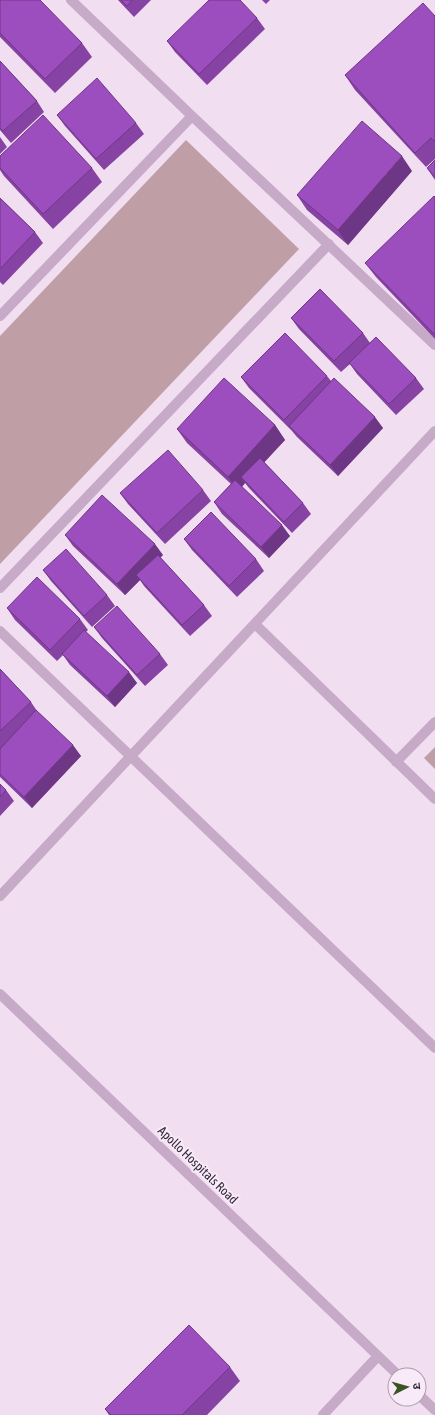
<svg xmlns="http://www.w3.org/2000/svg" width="435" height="1415" font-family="'Asap Condensed','Noto Sans Devanagari',sans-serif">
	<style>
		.green { fill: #bf9ea5 }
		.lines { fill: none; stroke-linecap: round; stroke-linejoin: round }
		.minor { stroke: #c6aac8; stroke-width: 10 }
		.wall { fill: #8743a3 }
		.shaded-wall { fill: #6e3785 }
		.building { fill: #9d4ebe; stroke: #6e3785 }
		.labels { text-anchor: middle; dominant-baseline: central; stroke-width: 4; stroke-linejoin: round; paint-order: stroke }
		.street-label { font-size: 13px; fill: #332936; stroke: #f9eaf9 }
	</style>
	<rect width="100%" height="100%" fill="#f1def1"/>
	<path class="green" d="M 186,140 L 299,249 L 0,564 L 0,336 Z
		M 435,747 L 435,769 L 424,758 Z"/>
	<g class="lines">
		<path class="minor" d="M 71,0 L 192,116 L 435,345
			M 0,316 L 192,116
			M 0,588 L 329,244
			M 255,624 L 435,799
			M 0,631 L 435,1048
			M 396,762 L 435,722
			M 0,896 L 435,431
			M 0,994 L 398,1375
			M 419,1395 L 435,1410
			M 323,1415 L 378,1356"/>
	</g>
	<path class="wall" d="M 0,0 L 82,43 L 92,57 L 55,93 L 0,37 Z
		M 118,0 L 151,0 L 134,17 Z
		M 262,0 L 270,0 L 266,4 Z
		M 435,16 L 435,159 L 426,167 L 355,90 L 345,75 Z
		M 257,18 L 265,29 L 207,85 L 175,52 L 167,41 Z
		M 0,61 L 37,101 L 44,112 L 11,143 L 0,130 Z
		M 57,115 L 136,123 L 144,134 L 104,170 L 65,126 Z
		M 0,137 L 7,147 L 0,154 Z
		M 0,156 L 92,168 L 102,182 L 53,229 L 4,176 L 0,170 Z
		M 435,160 L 435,180 L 427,168 Z
		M 412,171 L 348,245 L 307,210 L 297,195 Z
		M 435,197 L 435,339 L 376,277 L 365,263 Z
		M 0,198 L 35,232 L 43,243 L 3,285 L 0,282 Z
		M 291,318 L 363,333 L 370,343 L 416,378 L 424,389 L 396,415 L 357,374 L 350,364 L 341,372 L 299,329 Z
		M 327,376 L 331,381 L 383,428 L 338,476 L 297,437 L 292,431 L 249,388 L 241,377 Z
		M 275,425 L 285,440 L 264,462 L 303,503 L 311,514 L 292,533 L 249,488 L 245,483 L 242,487 L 290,536 L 269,558 L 222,514 L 214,502 L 231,484 L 187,443 L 177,429 Z
		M 203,490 L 211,501 L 165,544 L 128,504 L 120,493 Z
		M 65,535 L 163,555 L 160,557 L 204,605 L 212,616 L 190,636 L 144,586 L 140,580 L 125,595 L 73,546 Z
		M 184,539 L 256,559 L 264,571 L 237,597 L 192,550 Z
		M 43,570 L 107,595 L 115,606 L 92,627 L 51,581 Z
		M 7,608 L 80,619 L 88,630 L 86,632 L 137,683 L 115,707 L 70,665 L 63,655 L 57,661 L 15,620 Z
		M 94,627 L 160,654 L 168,665 L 145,686 L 102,638 Z
		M 0,669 L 31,702 L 37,711 L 81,756 L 32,808 L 0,777 Z
		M 0,784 L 6,790 L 14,801 L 0,816 Z
		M 230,1367 L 240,1381 L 207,1415 L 109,1415 L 105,1409 Z"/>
	<path class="shaded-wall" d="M 402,156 L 412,171 L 348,245 L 338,230 Z
		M 375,417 L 383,428 L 338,476 L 330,465 Z
		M 275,425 L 285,440 L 246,482 L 241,477 L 245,483 L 238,491 L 228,477 Z
		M 282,525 L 290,536 L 269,558 L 261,547 Z
		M 155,544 L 163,555 L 140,579 L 136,575 L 140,580 L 125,595 L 117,584 Z
		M 129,672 L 137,683 L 115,707 L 107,696 Z
		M 73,745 L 81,756 L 32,808 L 24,797 Z"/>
	<path class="building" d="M 0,0 L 40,0 L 82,43 L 45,79 L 0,33 Z
		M 121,0 L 132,0 L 127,6 Z
		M 209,0 L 240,0 L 257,18 L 199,74 L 167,41 Z
		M 423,3 L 435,16 L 435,142 L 431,138 L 415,153 L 345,75 Z
		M 0,61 L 37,101 L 3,131 L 0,128 Z
		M 97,78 L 136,123 L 96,159 L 57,115 Z
		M 43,115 L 92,168 L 43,214 L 0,168 L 0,156 Z
		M 362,121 L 402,156 L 338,230 L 297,195 Z
		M 435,160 L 435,177 L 427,168 Z
		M 434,196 L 435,197 L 435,335 L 365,263 Z
		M 0,198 L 35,232 L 0,269 Z
		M 320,289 L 363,333 L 334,361 L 291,318 Z
		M 285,333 L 327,376 L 284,420 L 241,377 Z
		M 376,337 L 416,378 L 389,404 L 349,363 Z
		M 224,378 L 275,425 L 228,477 L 177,429 Z
		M 334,378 L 375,417 L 330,465 L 289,426 Z
		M 168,450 L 203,490 L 157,533 L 120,493 Z
		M 260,458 L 303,503 L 284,522 L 241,477 Z
		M 235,480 L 282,525 L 261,547 L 214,502 Z
		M 102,495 L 155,544 L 117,584 L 65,535 Z
		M 211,512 L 256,559 L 229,586 L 184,539 Z
		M 66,549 L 107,595 L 84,616 L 43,570 Z
		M 158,555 L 204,605 L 182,625 L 136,575 Z
		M 37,577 L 80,619 L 50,650 L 7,608 Z
		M 117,606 L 160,654 L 137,675 L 94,627 Z
		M 84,630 L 129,672 L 107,696 L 62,654 Z
		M 0,669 L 31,702 L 0,731 Z
		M 36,710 L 73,745 L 24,797 L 0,774 L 0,749 Z
		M 0,784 L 6,790 L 0,797 Z
		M 189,1325 L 230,1367 L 182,1415 L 111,1415 L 105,1409 Z"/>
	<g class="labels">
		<g class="street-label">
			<text transform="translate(198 1165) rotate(44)">Apollo Hospitals Road</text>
		</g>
	</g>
	<g transform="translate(407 1387) rotate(84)"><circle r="19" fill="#f9eaf9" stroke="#aa9dab"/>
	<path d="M0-3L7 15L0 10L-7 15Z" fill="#3a5521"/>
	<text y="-6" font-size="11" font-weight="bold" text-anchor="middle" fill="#332936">उ</text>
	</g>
</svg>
